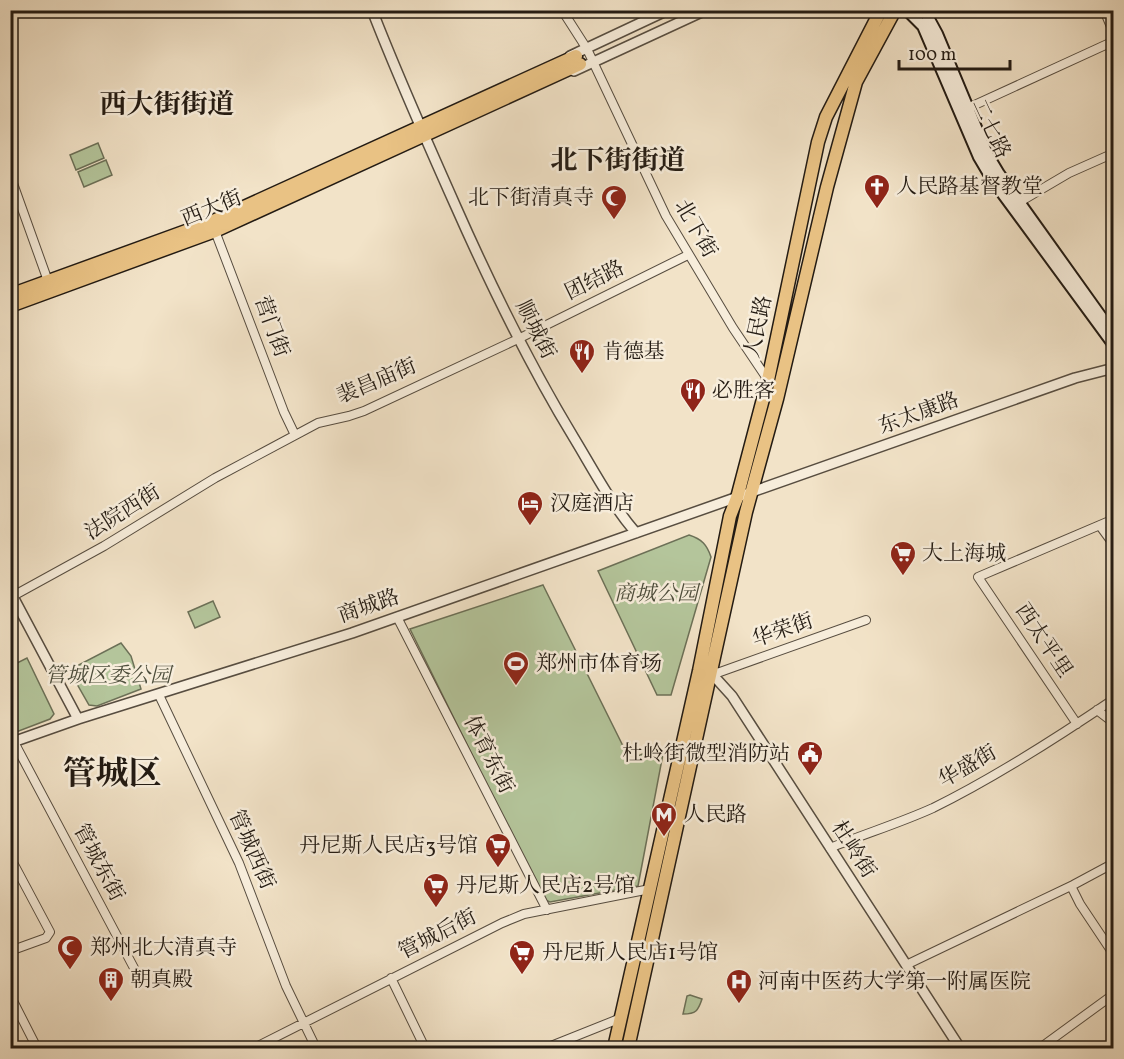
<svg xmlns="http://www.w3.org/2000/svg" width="1124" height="1059" font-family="Vollkorn,'Noto Serif SC',serif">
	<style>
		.green { fill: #b4c59b; stroke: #6c7057; stroke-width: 1.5 }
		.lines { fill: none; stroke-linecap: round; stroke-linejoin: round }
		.minor-casing { stroke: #574d40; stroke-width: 10 }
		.tertiary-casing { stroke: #574d40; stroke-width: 12 }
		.secondary-casing { stroke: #231b13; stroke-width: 14 }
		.primary-casing { stroke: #231b13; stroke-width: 15 }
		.minor { stroke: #f7eddb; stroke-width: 8 }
		.tertiary { stroke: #f7eddb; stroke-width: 9 }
		.secondary { stroke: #f7eddb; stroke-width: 10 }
		.primary { stroke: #e9c284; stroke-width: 12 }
		.labels { text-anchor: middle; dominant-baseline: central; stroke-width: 5; stroke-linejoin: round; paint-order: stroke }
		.street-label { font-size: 21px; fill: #231b13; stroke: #f7eddb }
		.poi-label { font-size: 21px; fill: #231b13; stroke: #f7eddb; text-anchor: start }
		.park-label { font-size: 21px; font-style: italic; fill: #4e4e3c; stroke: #f7eddb }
		.district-label { font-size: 27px; font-weight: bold; fill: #231b13; stroke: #f7eddb }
		.town-label { font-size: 33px; font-weight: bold; fill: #231b13; stroke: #f7eddb }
	</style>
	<rect width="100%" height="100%" fill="#f2e3c8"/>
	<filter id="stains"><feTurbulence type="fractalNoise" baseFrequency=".00333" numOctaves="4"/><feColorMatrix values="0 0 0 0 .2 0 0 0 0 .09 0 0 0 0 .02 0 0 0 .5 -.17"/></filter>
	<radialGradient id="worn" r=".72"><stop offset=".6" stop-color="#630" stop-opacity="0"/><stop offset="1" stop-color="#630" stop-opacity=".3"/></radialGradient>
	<path class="green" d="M 98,143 L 104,158 L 76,170 L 70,155 Z
		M 106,160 L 112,175 L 84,187 L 78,172 Z
		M 689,535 C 702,539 707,545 711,557 L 671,695 L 657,695 L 598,571 Z
		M 543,585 L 630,760 L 659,746 L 663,754 L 638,886 L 550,902 L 543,899 L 410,629 Z
		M 213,601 L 220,617 L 195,628 L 188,612 Z
		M 121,643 L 131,656 L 141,689 L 97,706 L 89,705 L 69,670 Z
		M 27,658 L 54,714 L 50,719 L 11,734 L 11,666 Z
		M 690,995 L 702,999 C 698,1011 696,1014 683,1014 L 687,996 Z"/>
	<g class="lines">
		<defs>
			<path id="minor" d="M 562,10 L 587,49 L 666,216 L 733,328 L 768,380
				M 1104,10 L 1114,34
				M 968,108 L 1114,41
				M 10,175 L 48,281
				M 1018,203 L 1069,173 L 1114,153
				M 215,231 L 284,412 L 295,435
				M 1100,526 L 1114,545
				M 13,596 L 104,546 L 215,478 L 318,423 L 349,416 L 364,411 L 518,339 L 688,255
				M 397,617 L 547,910
				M 709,673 L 720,672 L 866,620
				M 159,695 L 239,863 L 286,986 L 316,1048
				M 1097,710 L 1114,723
				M 1077,724 L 978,577 L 1114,519
				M 14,742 L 134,968
				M 830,848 C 864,834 900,823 933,808 C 994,778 1058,737 1114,699
				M 10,857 L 50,932 L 46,938 L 10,951
				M 1071,886 L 1080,904 L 1114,955
				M 906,965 L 1073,885 L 1114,863
				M 391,978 L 425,1048
				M 10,995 L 37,1048
				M 254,1048 L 502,923 L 524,914 L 650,889
				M 546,1048 L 621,1018
				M 1040,1048 L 1114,994"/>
			<path id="tertiary" d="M 372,10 C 398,77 427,142 456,207 C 491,286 529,364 574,438 C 594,471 611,504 636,533
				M 570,56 L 668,10
				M 574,71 L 706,10
				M 10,591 L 78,719
				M 712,674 L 732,696 L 960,1048
				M 10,743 L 78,719 L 352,633 L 1075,378 L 1114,368"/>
			<path id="secondary" d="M 907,10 L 923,26 L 979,157 L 992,179 L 1114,345
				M 924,10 L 937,34 L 987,154 L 999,174 L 1104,321"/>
			<path id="primary" d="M 10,295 L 211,222 L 576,56
				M 10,306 L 215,231 L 580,64
				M 614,1048 L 699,671 L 730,516 L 737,498 L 768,380 L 818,142 L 826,117 L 881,10
				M 628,1048 L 746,512 L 777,399 L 827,187 L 856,82 L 895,10"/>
		</defs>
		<use href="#minor" class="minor-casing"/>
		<use href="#tertiary" class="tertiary-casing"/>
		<use href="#secondary" class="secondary-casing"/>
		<use href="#primary" class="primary-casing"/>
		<use href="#minor" class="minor"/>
		<use href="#tertiary" class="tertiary"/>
		<use href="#secondary" class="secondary"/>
		<use href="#primary" class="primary"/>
	</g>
	<defs>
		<symbol id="church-pin" viewBox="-11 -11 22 30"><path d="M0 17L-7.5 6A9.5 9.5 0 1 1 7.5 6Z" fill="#8f2418" stroke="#f7eddb"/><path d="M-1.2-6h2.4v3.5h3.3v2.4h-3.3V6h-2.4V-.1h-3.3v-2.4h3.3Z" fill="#fff"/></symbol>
		<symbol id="mosque-pin" viewBox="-11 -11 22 30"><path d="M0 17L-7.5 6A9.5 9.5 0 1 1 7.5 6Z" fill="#8f2418" stroke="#f7eddb"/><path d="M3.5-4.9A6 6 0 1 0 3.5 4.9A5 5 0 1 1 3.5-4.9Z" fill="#fff"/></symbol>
		<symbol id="restaurant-pin" viewBox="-11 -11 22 30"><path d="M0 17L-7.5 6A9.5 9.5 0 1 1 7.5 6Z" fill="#8f2418" stroke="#f7eddb"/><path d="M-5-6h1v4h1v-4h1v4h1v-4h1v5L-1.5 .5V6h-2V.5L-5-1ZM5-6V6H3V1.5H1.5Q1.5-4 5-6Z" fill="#fff"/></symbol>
		<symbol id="hotel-pin" viewBox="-11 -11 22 30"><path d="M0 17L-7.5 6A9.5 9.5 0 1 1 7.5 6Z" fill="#8f2418" stroke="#f7eddb"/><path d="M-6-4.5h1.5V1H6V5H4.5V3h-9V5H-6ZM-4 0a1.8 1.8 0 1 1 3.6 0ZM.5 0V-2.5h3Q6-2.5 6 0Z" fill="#fff"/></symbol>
		<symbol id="supermarket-pin" viewBox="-11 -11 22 30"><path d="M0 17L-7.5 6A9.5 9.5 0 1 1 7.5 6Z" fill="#8f2418" stroke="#f7eddb"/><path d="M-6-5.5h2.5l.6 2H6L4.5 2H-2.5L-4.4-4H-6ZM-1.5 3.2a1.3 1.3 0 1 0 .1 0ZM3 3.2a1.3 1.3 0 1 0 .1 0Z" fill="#fff"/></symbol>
		<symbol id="stadium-pin" viewBox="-11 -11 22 30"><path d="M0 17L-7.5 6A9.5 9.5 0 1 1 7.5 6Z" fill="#8f2418" stroke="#f7eddb"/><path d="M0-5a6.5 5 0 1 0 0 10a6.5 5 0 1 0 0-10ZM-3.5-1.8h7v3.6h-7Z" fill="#fff"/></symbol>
		<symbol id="civic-pin" viewBox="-11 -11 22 30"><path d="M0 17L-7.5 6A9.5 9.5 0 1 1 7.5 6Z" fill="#8f2418" stroke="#f7eddb"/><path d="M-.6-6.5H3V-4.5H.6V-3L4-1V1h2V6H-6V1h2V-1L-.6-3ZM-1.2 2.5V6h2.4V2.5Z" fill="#fff"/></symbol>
		<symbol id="metro-pin" viewBox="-11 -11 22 30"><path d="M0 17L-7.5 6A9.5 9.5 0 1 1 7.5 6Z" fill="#8f2418" stroke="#f7eddb"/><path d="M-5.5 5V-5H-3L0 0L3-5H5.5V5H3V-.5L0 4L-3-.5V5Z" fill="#fff"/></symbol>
		<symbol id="building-pin" viewBox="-11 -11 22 30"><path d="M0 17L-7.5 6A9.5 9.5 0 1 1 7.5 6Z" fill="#8f2418" stroke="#f7eddb"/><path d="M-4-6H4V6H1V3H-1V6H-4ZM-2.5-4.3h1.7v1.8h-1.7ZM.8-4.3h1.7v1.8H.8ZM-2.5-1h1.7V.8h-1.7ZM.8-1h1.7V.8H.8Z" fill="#fff"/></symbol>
		<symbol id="hospital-pin" viewBox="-11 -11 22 30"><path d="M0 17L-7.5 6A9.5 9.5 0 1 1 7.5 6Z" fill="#8f2418" stroke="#f7eddb"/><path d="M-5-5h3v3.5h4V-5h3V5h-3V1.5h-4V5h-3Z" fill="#fff"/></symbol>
	</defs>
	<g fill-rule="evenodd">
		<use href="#church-pin" x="862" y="172" width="30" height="40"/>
		<use href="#mosque-pin" x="599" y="183" width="30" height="40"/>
		<use href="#restaurant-pin" x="567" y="337" width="30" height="40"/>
		<use href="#restaurant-pin" x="678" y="376" width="30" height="40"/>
		<use href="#hotel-pin" x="515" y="489" width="30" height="40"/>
		<use href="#supermarket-pin" x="888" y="539" width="30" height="40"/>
		<use href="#stadium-pin" x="501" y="649" width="30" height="40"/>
		<use href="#civic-pin" x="795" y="739" width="30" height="40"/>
		<use href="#metro-pin" x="649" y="800" width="30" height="40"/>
		<use href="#supermarket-pin" x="483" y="831" width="30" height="40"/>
		<use href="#supermarket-pin" x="421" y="871" width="30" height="40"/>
		<use href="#mosque-pin" x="55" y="933" width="30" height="40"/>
		<use href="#supermarket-pin" x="507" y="938" width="30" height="40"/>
		<use href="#building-pin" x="96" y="965" width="30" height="40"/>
		<use href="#hospital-pin" x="724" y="967" width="30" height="40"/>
	</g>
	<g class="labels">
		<g class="street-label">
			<text transform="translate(990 129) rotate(65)">二七路</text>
			<text transform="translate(212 209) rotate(-22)">西大街</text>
			<text transform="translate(695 229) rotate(60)">北下街</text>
			<text transform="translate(595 281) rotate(-26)">团结路</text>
			<text transform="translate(271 327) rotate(70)">营门街</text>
			<text transform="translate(759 327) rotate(-78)">人民路</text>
			<text transform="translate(535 330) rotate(63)">顺城街</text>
			<text transform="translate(377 382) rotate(-23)">裴昌庙街</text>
			<text transform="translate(919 414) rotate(-20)">东太康路</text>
			<text transform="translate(123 513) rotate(-32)">法院西街</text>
			<text transform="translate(369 607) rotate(-19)">商城路</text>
			<text transform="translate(783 631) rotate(-19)">华荣街</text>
			<text transform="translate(1043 641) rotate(56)">西太平里</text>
			<text transform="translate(488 755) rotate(63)">体育东街</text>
			<text transform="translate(968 767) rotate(-30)">华盛街</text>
			<text transform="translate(251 850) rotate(66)">管城西街</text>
			<text transform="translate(853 850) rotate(57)">杜岭街</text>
			<text transform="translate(98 863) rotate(62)">管城东街</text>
			<text transform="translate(438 935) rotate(-27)">管城后街</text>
		</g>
		<g class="poi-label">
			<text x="896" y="187">人民路基督教堂</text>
			<text x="594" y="198" text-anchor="end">北下街清真寺</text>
			<text x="602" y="352">肯德基</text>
			<text x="712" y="391">必胜客</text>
			<text x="550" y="504">汉庭酒店</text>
			<text x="922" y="554">大上海城</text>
			<text x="536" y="664">郑州市体育场</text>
			<text x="790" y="754" text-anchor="end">杜岭街微型消防站</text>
			<text x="684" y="815">人民路</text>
			<text x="478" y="846" text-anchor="end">丹尼斯人民店3号馆</text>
			<text x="456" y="886">丹尼斯人民店2号馆</text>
			<text x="90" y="948">郑州北大清真寺</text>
			<text x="542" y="953">丹尼斯人民店1号馆</text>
			<text x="130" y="980">朝真殿</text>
			<text x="758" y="982">河南中医药大学第一附属医院</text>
		</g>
		<g class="park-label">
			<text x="656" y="594">商城公园</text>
			<text x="108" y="676">管城区委公园</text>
		</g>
		<g class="district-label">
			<text x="167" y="106">西大街街道</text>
			<text x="618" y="162">北下街街道</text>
		</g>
		<g class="town-label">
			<text x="112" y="776">管城区</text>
		</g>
	</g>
	<rect width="1124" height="1059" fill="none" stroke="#f2e3c8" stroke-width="36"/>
	<rect x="12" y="12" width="1100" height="1035" fill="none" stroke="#231b13" stroke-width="3"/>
	<rect x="18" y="18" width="1088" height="1023" fill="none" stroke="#231b13" stroke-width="1.5"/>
	<path d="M899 60v9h111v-9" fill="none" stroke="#231b13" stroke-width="3"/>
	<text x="908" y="60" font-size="18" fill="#231b13" stroke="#f7eddb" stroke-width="4.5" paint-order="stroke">100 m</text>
	<rect width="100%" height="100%" filter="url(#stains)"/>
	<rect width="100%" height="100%" fill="url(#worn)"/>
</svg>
